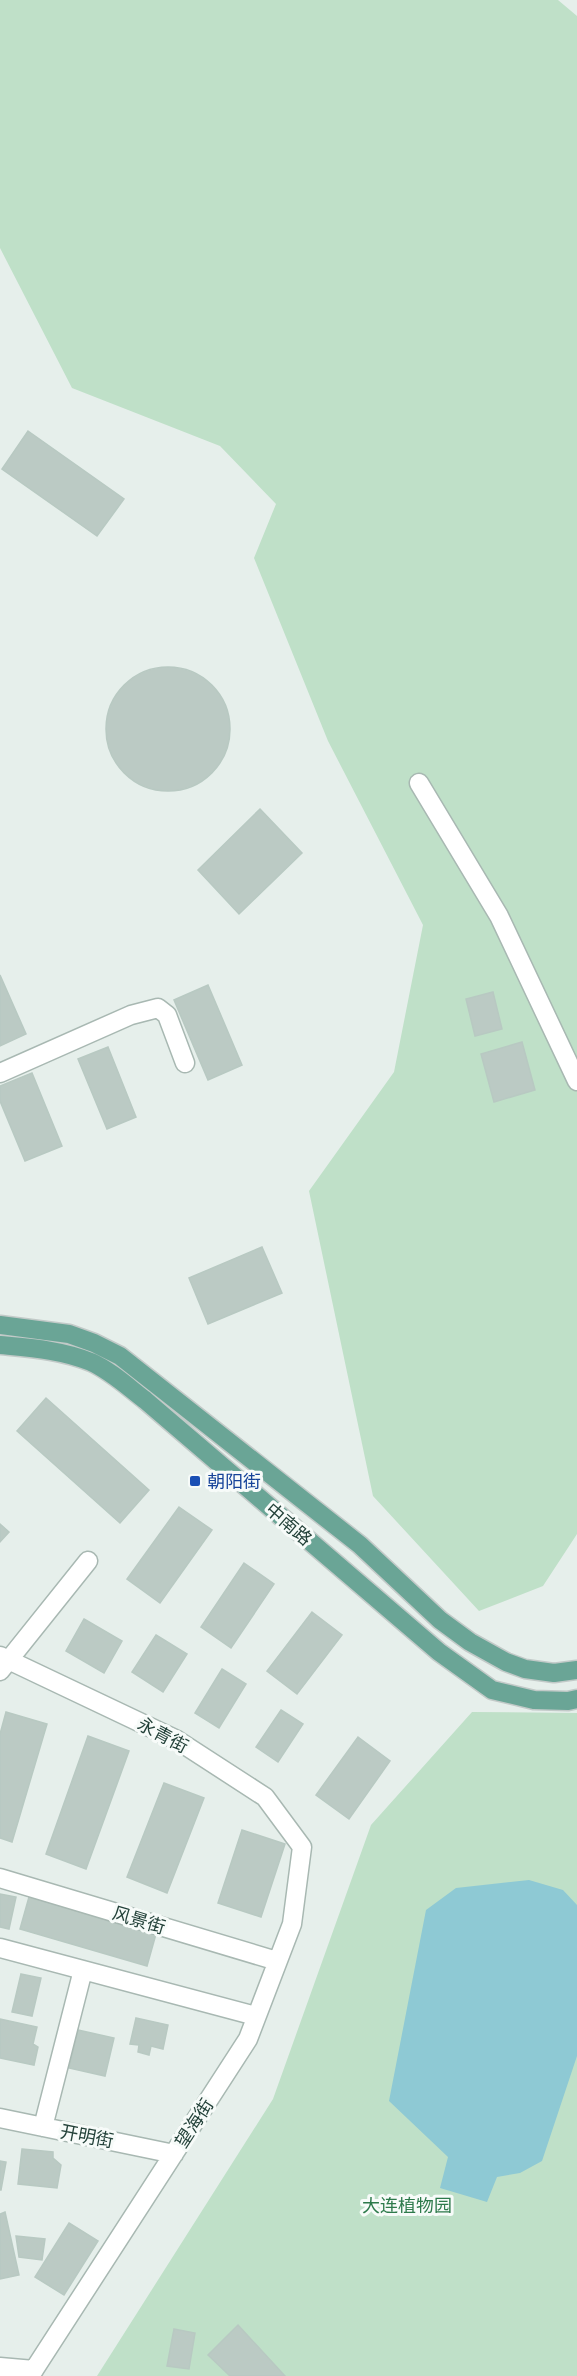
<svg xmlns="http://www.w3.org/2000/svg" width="577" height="2376" font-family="Poppins,'Noto Sans SC',sans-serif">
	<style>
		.green { fill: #bfe0c8 }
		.water { fill: #8ec9d4 }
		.building { fill: #bbcac4; stroke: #b8c9c2; stroke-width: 1.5 }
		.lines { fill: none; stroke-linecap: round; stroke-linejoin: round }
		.minor-casing { stroke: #a8b8b2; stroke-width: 21 }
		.major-casing { stroke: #c2cac8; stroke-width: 21 }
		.minor { stroke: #fff; stroke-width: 18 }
		.major { stroke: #6aa596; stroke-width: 18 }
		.transit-dot { fill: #1a4fb4; stroke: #f7fbf9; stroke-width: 2 }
		.labels { text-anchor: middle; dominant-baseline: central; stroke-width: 6; stroke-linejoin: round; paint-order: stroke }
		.transit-label { font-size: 18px; fill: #164399; stroke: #f7fbf9; text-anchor: start }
		.street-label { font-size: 18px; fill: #24423a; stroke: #f7fbf9 }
		.park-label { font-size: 18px; fill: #2d7a4b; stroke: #f7fbf9 }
	</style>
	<rect width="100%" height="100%" fill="#e6efeb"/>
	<path class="green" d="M 0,0 L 558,0 L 577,16 L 577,1534 L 543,1586 L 479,1611 L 373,1496 L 309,1191 L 394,1072 L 423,925 L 328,741 L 254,558 L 276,504 L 220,446 L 72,388 L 0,248 Z
		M 472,1712 L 577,1713 L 577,2376 L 97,2376 L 273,2099 L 371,1825 Z"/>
	<path class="water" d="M 529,1880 L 563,1890 L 577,1905 L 577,2056 L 542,2161 L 520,2173 L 497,2177 L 487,2202 L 440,2188 L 448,2157 L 389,2101 L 426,1910 L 456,1888 Z"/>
	<path class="building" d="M 28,431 L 124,499 L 97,536 L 2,469 Z
		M106 729a62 62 0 1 1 124 0a62 62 0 1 1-124 0Z
		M 260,809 L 302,853 L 239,914 L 198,870 Z
		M 0,975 L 26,1034 L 0,1046 Z
		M 208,985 L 242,1065 L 208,1080 L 174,1000 Z
		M 493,992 L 502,1029 L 475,1036 L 466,999 Z
		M 522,1042 L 535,1090 L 494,1102 L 481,1054 Z
		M 108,1047 L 136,1117 L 107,1129 L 78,1059 Z
		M 32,1073 L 62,1146 L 25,1161 L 0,1101 L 0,1086 Z
		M 262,1247 L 282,1293 L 208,1324 L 189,1278 Z
		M 46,1398 L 149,1490 L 120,1523 L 17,1431 Z
		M 179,1507 L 212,1530 L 160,1603 L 127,1579 Z
		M 0,1524 L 9,1532 L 0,1542 Z
		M 244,1563 L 274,1584 L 231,1648 L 201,1627 Z
		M 312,1612 L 342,1635 L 297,1694 L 267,1671 Z
		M 84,1619 L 122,1641 L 104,1673 L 66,1651 Z
		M 156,1635 L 187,1654 L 163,1692 L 132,1672 Z
		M 222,1669 L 246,1684 L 219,1728 L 195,1713 Z
		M 281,1710 L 303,1724 L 278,1762 L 256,1747 Z
		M 6,1712 L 47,1724 L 12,1842 L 0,1838 L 0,1734 Z
		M 88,1736 L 129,1751 L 86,1869 L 46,1854 Z
		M 358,1737 L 390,1761 L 349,1819 L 316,1795 Z
		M 164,1783 L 204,1798 L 167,1893 L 127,1877 Z
		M 242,1830 L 285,1844 L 261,1917 L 218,1903 Z
		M 0,1894 L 16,1897 L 9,1929 L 0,1927 Z
		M 29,1897 L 156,1934 L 147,1966 L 20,1929 Z
		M 21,1974 L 41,1978 L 32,2016 L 12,2012 Z
		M 136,2018 L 168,2025 L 163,2049 L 151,2046 L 149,2055 L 138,2052 L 139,2045 L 130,2044 Z
		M 0,2019 L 37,2027 L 33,2044 L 38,2047 L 34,2065 L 0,2058 Z
		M 78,2030 L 114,2038 L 105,2076 L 69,2068 Z
		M 22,2149 L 53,2152 L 53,2158 L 61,2165 L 57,2188 L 18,2184 Z
		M 0,2161 L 6,2162 L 1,2190 L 0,2190 Z
		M 5,2212 L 19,2275 L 0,2279 L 0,2214 Z
		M 69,2223 L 98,2241 L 64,2295 L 35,2277 Z
		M 16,2236 L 45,2239 L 42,2260 L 19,2257 Z
		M 238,2325 L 285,2376 L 230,2376 L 208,2355 Z
		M 174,2329 L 195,2333 L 189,2369 L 167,2366 Z"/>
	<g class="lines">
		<defs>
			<path id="minor" d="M 419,783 L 499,916 L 577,1081
				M 0,1073 L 131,1015 L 158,1008 L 167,1015 L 185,1063
				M 0,1656 L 177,1740 L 265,1797 L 302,1847 L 292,1924 L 248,2039 L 30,2376
				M 0,1671 L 88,1561
				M 0,1878 L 277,1961
				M 0,1948 L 256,2016
				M 0,2118 L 174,2154
				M 43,2127 L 83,1970
				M 0,2367 L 34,2370"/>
			<path id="major" d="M 0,1325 L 69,1334 L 94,1343 L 120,1356 L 360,1545 L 440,1620 L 470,1642 L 506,1662 L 525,1669 L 554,1673 L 577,1670
				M 0,1345 C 31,1348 62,1350 91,1362 C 111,1371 128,1387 145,1400 L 439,1652 L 492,1690 L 534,1700 L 568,1701 L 577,1699"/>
		</defs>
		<use href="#minor" class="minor-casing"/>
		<use href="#major" class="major-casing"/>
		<use href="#minor" class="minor"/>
		<use href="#major" class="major"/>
	</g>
	<rect class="transit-dot" x="189" y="1475" width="12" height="12" rx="3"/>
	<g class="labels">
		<g class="transit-label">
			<text x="207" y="1481">朝阳街</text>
		</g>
		<g class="street-label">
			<text transform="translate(289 1524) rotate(41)">中南路</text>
			<text transform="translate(163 1735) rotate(28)">永青街</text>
			<text transform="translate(139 1920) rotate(17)">风景街</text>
			<text transform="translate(194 2123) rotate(-57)">望海街</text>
			<text transform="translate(87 2136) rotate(11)">开明街</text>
		</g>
		<g class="park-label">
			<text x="407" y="2205">大连植物园</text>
		</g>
	</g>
</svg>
